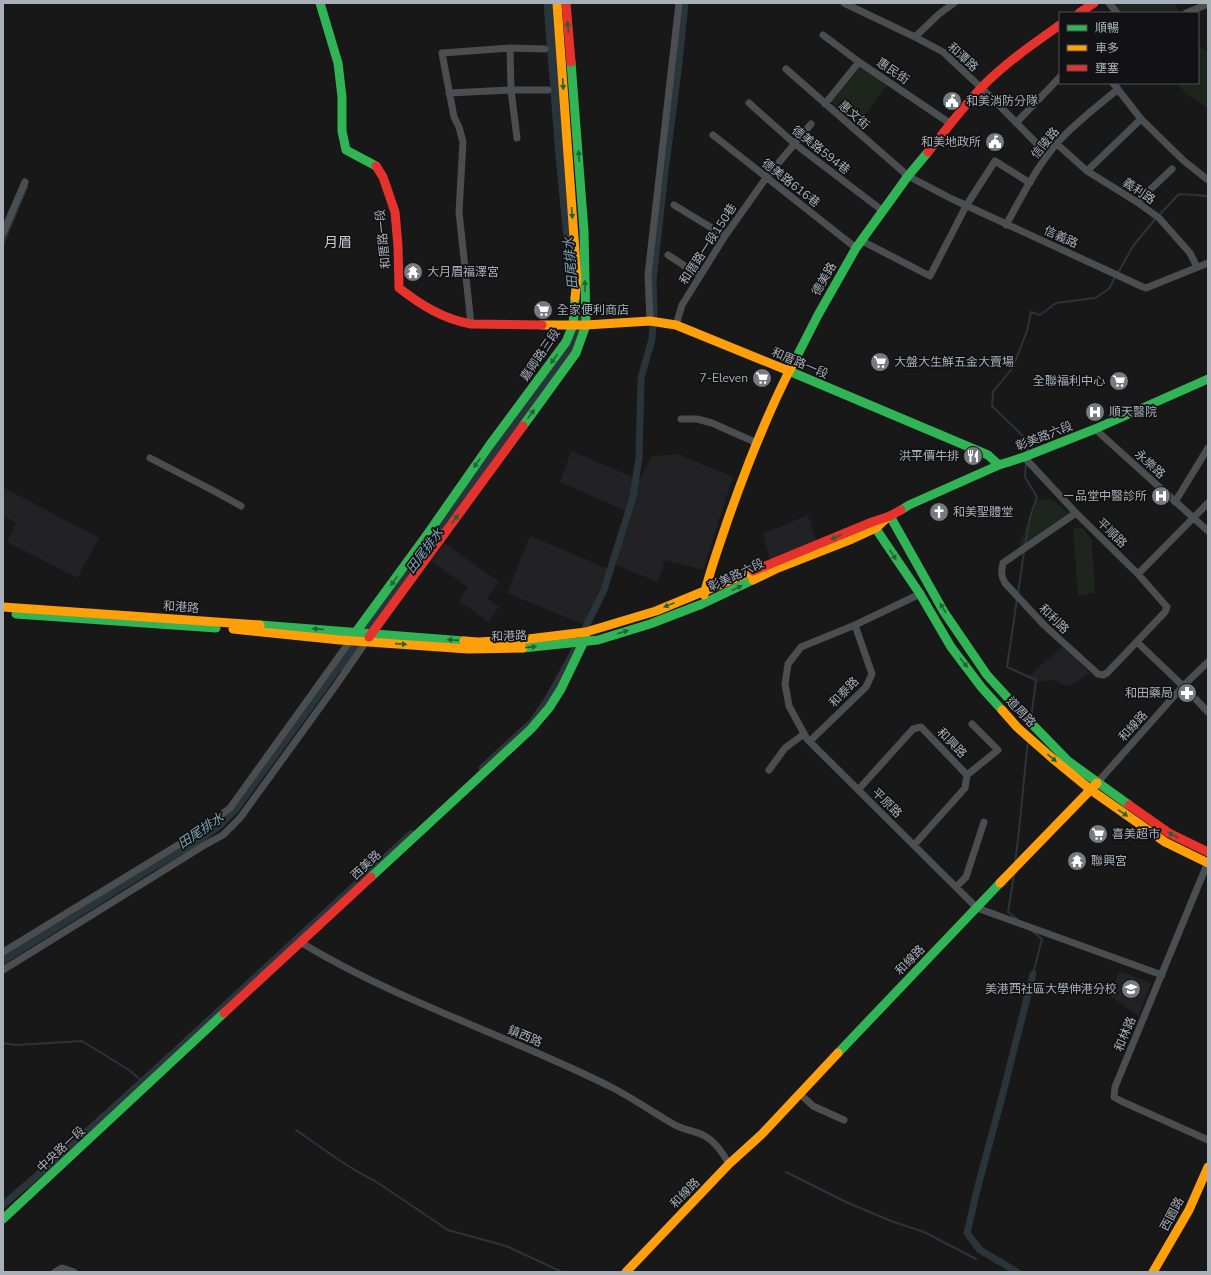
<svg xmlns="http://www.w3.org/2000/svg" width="1211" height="1275" font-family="'Nunito Sans','Noto Sans TC',sans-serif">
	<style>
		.built { fill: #222224 }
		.green { fill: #1d251d }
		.water { fill: #2a353b }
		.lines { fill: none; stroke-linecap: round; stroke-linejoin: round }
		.stream { stroke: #2a353b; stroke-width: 2 }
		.canal { stroke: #2a353b; stroke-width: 7 }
		.river { stroke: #2a353b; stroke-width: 11 }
		.street { stroke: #4b4e51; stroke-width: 7 }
		.fast { stroke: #30b455; stroke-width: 9 }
		.slow { stroke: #ff9f0a; stroke-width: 9 }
		.jam { stroke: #e5322d; stroke-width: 9 }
		.oneway { fill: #216334 }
		.labels { text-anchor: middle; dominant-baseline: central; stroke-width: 3.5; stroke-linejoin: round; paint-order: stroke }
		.street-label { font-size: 12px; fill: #a8b0ba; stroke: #121214 }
		.poi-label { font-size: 12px; fill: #a8b0ba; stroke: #121214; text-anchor: start }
		.water-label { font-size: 13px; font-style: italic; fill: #7da4b6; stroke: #121214 }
		.quarter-label { font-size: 14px; fill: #c9ced5; stroke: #121214 }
	</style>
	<rect width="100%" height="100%" fill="#181818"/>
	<path class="built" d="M 571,451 L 640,480 L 652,456 L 678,454 L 733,477 L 703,570 L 665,560 L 658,582 L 613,564 L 630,513 L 560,482 Z
		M 3,487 L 99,538 L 77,578 L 7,542 L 16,523 L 3,516 Z
		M 808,515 L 817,543 L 770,561 L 763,534 Z
		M 530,536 L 609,569 L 585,625 L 507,593 Z
		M 444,543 L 499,582 L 487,598 L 499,607 L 488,622 L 459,601 L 468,587 L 431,561 Z
		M 1062,647 L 1090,673 L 1069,686 L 1066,684 L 1064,686 L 1059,682 L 1049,680 L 1038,682 L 1028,677 Z
		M 1119,971 L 1151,983 L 1139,1016 L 1110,996 Z"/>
	<path class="green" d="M 1111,3 L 1175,3 L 1179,13 L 1119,13 Z
		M 1198,45 L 1208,52 L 1208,108 L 1186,94 L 1177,83 L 1198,83 Z
		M 862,65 L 889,83 L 858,124 L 831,102 Z
		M 1050,498 L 1072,515 L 1017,551 L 1036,501 Z
		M 1073,528 L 1083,528 L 1092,541 L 1095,593 L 1078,596 Z"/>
	<path class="water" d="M 344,653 L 353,654 L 239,811 L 222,828 L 204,842 L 149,874 L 3,965 L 3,956 L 202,834 L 227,814 Z"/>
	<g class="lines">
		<path class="stream" d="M 1159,215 L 1179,194 L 1208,196
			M 3,244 L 27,187
			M 1118,273 L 1133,246 L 1156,218
			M 1027,452 L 1027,447 L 1024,437 L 992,406 L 993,392 L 1013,367 L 1027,331 L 1031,312 L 1040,315 L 1056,303 L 1095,298 L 1109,289 L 1115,277
			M 1025,545 L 1030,517 L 1037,497 L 1025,477 L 1026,463
			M 1018,593 L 1024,552
			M 1017,599 L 1007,667 L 1036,680 L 1031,719
			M 1015,862 C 1021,822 1023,782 1028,742
			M 1014,875 L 1008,912 L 1017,919
			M 1032,931 L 1042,939 L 1033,974
			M 3,1043 L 16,1045 L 82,1041 L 129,1070 L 142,1081
			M 296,1130 C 321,1147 347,1168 375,1181 L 448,1230 L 506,1246 L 562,1272
			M 786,1172 L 846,1202 L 891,1221 L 924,1232 L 976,1259"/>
		<path class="canal" d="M 482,768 L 532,722 L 548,699 L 571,657 L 604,590 L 633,497 L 639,458 L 641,378 L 652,339 L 654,308 L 653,280 L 665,171 L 679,63 L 685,3
			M 3,1205 C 143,1085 275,957 411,834
			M 1017,1272 L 980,1250 L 967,1233 L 978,1186 L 1003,1093 L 1033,974"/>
		<path class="river" d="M 549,3 L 561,156 L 572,269
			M 340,665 L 450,516 L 558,364 L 577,335 L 576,314"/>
		<path class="street" d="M 844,3 L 915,37 L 943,52 L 990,96 L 1048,155
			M 1109,3 L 1117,13
			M 1186,13 L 1208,4
			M 823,35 L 859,62 L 951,124
			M 915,37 L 939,14 L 954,3
			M 510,48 L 511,90 L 517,138
			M 786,69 L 908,176 L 952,199 L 1143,287 L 1146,288 L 1208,263
			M 1113,83 L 1141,119 L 1184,161 L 1208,180
			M 449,93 L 511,90 L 548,90
			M 749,103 L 795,144 L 883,211
			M 825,104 L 859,62
			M 1016,123 L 1060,77
			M 713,135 L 856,248
			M 1057,144 L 1087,171 L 1137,202 L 1159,218 L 1190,253 L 1197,267
			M 1087,171 L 1141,119
			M 1137,202 L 1172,169
			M 674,205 L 725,236
			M 1006,225 C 1022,196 1037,166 1058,142 C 1076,122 1098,106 1118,89
			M 3,233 L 25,182
			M 862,241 L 930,276 L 966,206 L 995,161 L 1030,183
			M 668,255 L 700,276
			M 650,321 L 648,275 L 679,3
			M 471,324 L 459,212 L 463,142 L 459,127 L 454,117 L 442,53 L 510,48 L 545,49
			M 676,325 L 682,305 L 725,236 L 766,178 L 811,124
			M 681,419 L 697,419 L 712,423 L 757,443
			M 1095,429 L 1208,531
			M 1024,457 L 1076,513 L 1138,574 L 1167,607 L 1165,612 L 1107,673 L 1103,675 L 1098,674 L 1044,625 L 1005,583 C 1001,576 1001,572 1003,563 L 1076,513
			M 150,458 L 214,491 L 241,506
			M 1175,502 L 1208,448
			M 1138,574 L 1208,503
			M 920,594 L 855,625 L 801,647 L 788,664 L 785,684 L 789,706 L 807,739 L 977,908 L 1162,975
			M 1137,642 L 1183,686 L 1208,712
			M 810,741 L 866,687 L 872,674 L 855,625
			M 769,770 L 785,748 L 804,734
			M 967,775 L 998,750 L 972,724
			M 1097,783 L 1183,686 L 1208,662
			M 858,790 L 913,729 L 921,727 L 967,775 L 965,788 L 914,845
			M 1208,862 L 1115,1087 L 1114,1097 L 1121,1101 L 1208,1140
			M 956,887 L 966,877 L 984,822
			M 300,942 C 399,1002 510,1036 613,1088 C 634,1099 654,1113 675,1125 C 684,1130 695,1131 703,1135 C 716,1142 722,1152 729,1164
			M 3,952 L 196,834 L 230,808 L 350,641
			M 3,970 L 203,846 L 223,835 L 240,818 L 334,688 L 366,642
			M 800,1094 L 813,1106 L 844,1120
			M 55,1272 L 62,1268 L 74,1272"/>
		<path class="fast" d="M 320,3 L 338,63 L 342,97 L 342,131 L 346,150 L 376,166
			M 794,362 L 818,315 L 856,248 L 908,176 L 928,152
			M 789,371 L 988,455 L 999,465
			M 523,426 L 576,353 L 586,325 L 584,231 L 571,62
			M 901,510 L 909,505 L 999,465 L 1024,457 L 1095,429 L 1208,379
			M 890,516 L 944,612 L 987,675 L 1028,720 L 1068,761 L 1129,805
			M 872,523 L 920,594 L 951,647 L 982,688 L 1002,710
			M 16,614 L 216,628
			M 260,625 L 464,641
			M 353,636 L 424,539 L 489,446 L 566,342 L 573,325 L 575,298
			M 523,648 L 598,640 L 650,624 L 702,604 L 753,580
			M 371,877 L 531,729 L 549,708 L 561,689 L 586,637
			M 838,1053 L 1000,883
			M 3,1219 L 224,1013"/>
		<path class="slow" d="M 557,3 L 577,279 L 575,298
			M 542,325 L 586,325 L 650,321 L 676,325 L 789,371
			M 753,580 L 778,568 L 852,539 L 876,528 L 887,518
			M 704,595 C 710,570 719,546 727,522 C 746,468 767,413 794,362
			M 3,607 L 260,625
			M 233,629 L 340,640 L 468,649 L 523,648
			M 464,641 L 478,642 L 520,640 L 586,632 L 656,611 L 753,571
			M 1002,710 L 1017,727 L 1052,758 L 1091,790 L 1165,842 L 1208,863
			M 1000,883 L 1097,783
			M 626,1272 L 729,1164 L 762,1134 L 838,1053
			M 1153,1272 L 1189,1210 L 1208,1167"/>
		<path class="jam" d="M 566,3 L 571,62
			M 1079,13 L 1094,3
			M 928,152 C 945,131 962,108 981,88 C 1004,64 1033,44 1060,25
			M 376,166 L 383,177 L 395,212 L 398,246 L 399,288 C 421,305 443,319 471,324 L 542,325
			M 753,571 L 872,522 L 890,516 L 901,510
			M 369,637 L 523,426
			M 1129,805 L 1169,833 L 1208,852
			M 224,1013 L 371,877"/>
	</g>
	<defs><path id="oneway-solid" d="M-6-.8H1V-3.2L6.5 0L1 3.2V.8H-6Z"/></defs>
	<g class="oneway">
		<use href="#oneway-solid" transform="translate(568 27) rotate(-95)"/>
		<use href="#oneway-solid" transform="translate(563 84) rotate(86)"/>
		<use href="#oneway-solid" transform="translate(579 156) rotate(-94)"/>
		<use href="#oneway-solid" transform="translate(572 213) rotate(86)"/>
		<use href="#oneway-solid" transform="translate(585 286) rotate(-91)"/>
		<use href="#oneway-solid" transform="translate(554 359) rotate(126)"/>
		<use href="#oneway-solid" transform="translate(531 414) rotate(-54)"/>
		<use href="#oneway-solid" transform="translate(477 463) rotate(125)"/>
		<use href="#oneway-solid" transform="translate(455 519) rotate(-54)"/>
		<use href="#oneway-solid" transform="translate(836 537) rotate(157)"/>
		<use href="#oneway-solid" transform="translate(893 555) rotate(57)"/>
		<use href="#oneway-solid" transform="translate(394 581) rotate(126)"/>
		<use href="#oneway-solid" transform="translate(737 588) rotate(-25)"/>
		<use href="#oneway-solid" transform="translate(669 605) rotate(158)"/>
		<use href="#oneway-solid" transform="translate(943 608) rotate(-121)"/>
		<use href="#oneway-solid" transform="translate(318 629) rotate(-175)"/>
		<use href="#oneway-solid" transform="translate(623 632) rotate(-17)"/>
		<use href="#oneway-solid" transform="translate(453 640) rotate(-176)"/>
		<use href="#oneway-solid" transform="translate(401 644) rotate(4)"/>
		<use href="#oneway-solid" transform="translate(531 647) rotate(-6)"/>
		<use href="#oneway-solid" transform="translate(964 663) rotate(52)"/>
		<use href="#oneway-solid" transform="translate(1052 758) rotate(41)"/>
		<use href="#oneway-solid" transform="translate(1123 813) rotate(35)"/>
		<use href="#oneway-solid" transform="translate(1173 835) rotate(-151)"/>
	</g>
	<defs>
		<symbol id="civic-disc" viewBox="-11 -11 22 22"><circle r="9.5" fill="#767b81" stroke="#121214"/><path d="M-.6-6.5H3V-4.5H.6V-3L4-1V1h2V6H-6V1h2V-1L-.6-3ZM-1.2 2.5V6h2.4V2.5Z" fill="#fff"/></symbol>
		<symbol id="temple-disc" viewBox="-11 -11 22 22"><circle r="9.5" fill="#767b81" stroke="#121214"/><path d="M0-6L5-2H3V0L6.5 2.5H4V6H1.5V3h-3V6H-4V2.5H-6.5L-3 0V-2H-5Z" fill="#fff"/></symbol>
		<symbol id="supermarket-disc" viewBox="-11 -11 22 22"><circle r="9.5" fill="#767b81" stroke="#121214"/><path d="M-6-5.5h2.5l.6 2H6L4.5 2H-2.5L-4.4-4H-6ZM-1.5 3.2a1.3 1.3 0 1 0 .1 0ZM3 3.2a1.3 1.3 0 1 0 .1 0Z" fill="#fff"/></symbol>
		<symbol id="hospital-disc" viewBox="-11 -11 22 22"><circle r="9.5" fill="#767b81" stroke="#121214"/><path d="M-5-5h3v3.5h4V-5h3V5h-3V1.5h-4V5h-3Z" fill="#fff"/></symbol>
		<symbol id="restaurant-disc" viewBox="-11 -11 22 22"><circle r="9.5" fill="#767b81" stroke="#121214"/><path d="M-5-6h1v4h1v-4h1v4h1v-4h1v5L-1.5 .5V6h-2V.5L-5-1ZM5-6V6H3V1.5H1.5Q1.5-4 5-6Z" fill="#fff"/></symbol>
		<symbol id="church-disc" viewBox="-11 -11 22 22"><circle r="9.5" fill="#767b81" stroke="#121214"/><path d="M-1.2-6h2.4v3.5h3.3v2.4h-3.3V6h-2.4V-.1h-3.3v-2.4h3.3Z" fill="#fff"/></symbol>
		<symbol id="pharmacy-disc" viewBox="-11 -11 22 22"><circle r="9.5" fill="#767b81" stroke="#121214"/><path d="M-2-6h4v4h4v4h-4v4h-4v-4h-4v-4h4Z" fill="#fff"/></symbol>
		<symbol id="university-disc" viewBox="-11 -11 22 22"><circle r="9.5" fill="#767b81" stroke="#121214"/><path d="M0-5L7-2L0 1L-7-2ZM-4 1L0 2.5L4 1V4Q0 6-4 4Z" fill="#fff"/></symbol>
	</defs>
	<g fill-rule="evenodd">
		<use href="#civic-disc" x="941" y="90" width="22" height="22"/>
		<use href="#civic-disc" x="984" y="131" width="22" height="22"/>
		<use href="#temple-disc" x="402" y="261" width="22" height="22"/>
		<use href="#supermarket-disc" x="532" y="299" width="22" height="22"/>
		<use href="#supermarket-disc" x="869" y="351" width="22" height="22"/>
		<use href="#supermarket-disc" x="751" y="367" width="22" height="22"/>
		<use href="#supermarket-disc" x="1108" y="370" width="22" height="22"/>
		<use href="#hospital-disc" x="1084" y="401" width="22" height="22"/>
		<use href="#restaurant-disc" x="962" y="445" width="22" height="22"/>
		<use href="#hospital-disc" x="1150" y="485" width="22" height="22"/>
		<use href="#church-disc" x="928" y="501" width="22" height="22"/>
		<use href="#pharmacy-disc" x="1176" y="682" width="22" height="22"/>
		<use href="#supermarket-disc" x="1087" y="823" width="22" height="22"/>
		<use href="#temple-disc" x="1066" y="850" width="22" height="22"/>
		<use href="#university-disc" x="1120" y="978" width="22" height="22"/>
	</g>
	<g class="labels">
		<g class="street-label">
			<text transform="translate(963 57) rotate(42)">和潭路</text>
			<text transform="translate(893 71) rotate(34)">惠民街</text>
			<text transform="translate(854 115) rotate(41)">惠文街</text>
			<text transform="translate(1045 143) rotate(-51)">信陵路</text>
			<text transform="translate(821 150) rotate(38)">德美路594巷</text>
			<text transform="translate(791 183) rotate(38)">德美路616巷</text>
			<text transform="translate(1139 191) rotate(34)">義利路</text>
			<text transform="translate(1061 237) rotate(24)">信義路</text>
			<text transform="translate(383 239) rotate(-96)">和厝路一段</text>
			<text transform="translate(708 244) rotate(-57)">和厝路一段150巷</text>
			<text transform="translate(824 279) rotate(-60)">德美路</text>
			<text transform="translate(540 355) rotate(-56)">嘉卿路三段</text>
			<text transform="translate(800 363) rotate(23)">和厝路一段</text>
			<text transform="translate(1044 436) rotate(-21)">彰美路六段</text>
			<text transform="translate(1150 464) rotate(42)">永樂路</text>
			<text transform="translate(1112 533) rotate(44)">平順路</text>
			<text transform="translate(736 575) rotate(-25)">彰美路六段</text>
			<text transform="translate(181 607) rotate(4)">和港路</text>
			<text transform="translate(1054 619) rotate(44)">和利路</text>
			<text transform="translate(509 636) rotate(-2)">和港路</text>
			<text transform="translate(844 692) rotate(-46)">和泰路</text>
			<text transform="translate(1021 712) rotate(47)">道周路</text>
			<text transform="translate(1133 726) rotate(-48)">和線路</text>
			<text transform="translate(952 743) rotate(46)">和興路</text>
			<text transform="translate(887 803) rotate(44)">平原路</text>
			<text transform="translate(366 865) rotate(-43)">西美路</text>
			<text transform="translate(910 960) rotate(-46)">和線路</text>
			<text transform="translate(1125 1034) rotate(-67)">和林路</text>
			<text transform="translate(525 1036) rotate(23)">鎮西路</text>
			<text transform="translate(61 1149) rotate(-43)">中央路一段</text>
			<text transform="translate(685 1193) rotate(-46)">和線路</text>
			<text transform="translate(1172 1214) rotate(-62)">西園路</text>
		</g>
		<g class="poi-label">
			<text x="966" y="101">和美消防分隊</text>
			<text x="981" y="142" text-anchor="end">和美地政所</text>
			<text x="427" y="272">大月眉福澤宮</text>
			<text x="557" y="310">全家便利商店</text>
			<text x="894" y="362">大盤大生鮮五金大賣場</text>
			<text x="748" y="378" text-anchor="end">7-Eleven</text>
			<text x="1105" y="381" text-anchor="end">全聯福利中心</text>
			<text x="1109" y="412">順天醫院</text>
			<text x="959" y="456" text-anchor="end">洪平價牛排</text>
			<text x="1147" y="496" text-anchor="end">ㄧ品堂中醫診所</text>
			<text x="953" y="512">和美聖體堂</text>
			<text x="1173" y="693" text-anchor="end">和田藥局</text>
			<text x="1112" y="834">喜美超市</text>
			<text x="1091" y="861">聯興宮</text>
			<text x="1117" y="989" text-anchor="end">美港西社區大學伸港分校</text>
		</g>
		<g class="water-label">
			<text transform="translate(571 263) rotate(-95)">田尾排水</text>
			<text transform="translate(425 551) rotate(-53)">田尾排水</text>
			<text transform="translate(201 831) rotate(-34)">田尾排水</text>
		</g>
		<g class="quarter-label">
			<text x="338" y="242">月眉</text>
		</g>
	</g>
	<rect width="1211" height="1275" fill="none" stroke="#a8b0ba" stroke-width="8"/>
	<rect x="1059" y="12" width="140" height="72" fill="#121214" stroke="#4e5156"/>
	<rect x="1067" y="25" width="20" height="6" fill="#30b455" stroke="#4e5156"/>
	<text x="1095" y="32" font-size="12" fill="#a8b0ba">順暢</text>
	<rect x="1067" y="45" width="20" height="6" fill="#ff9f0a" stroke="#4e5156"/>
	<text x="1095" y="52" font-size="12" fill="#a8b0ba">車多</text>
	<rect x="1067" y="65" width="20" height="6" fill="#e5322d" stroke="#4e5156"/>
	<text x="1095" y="72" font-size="12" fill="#a8b0ba">壅塞</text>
</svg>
